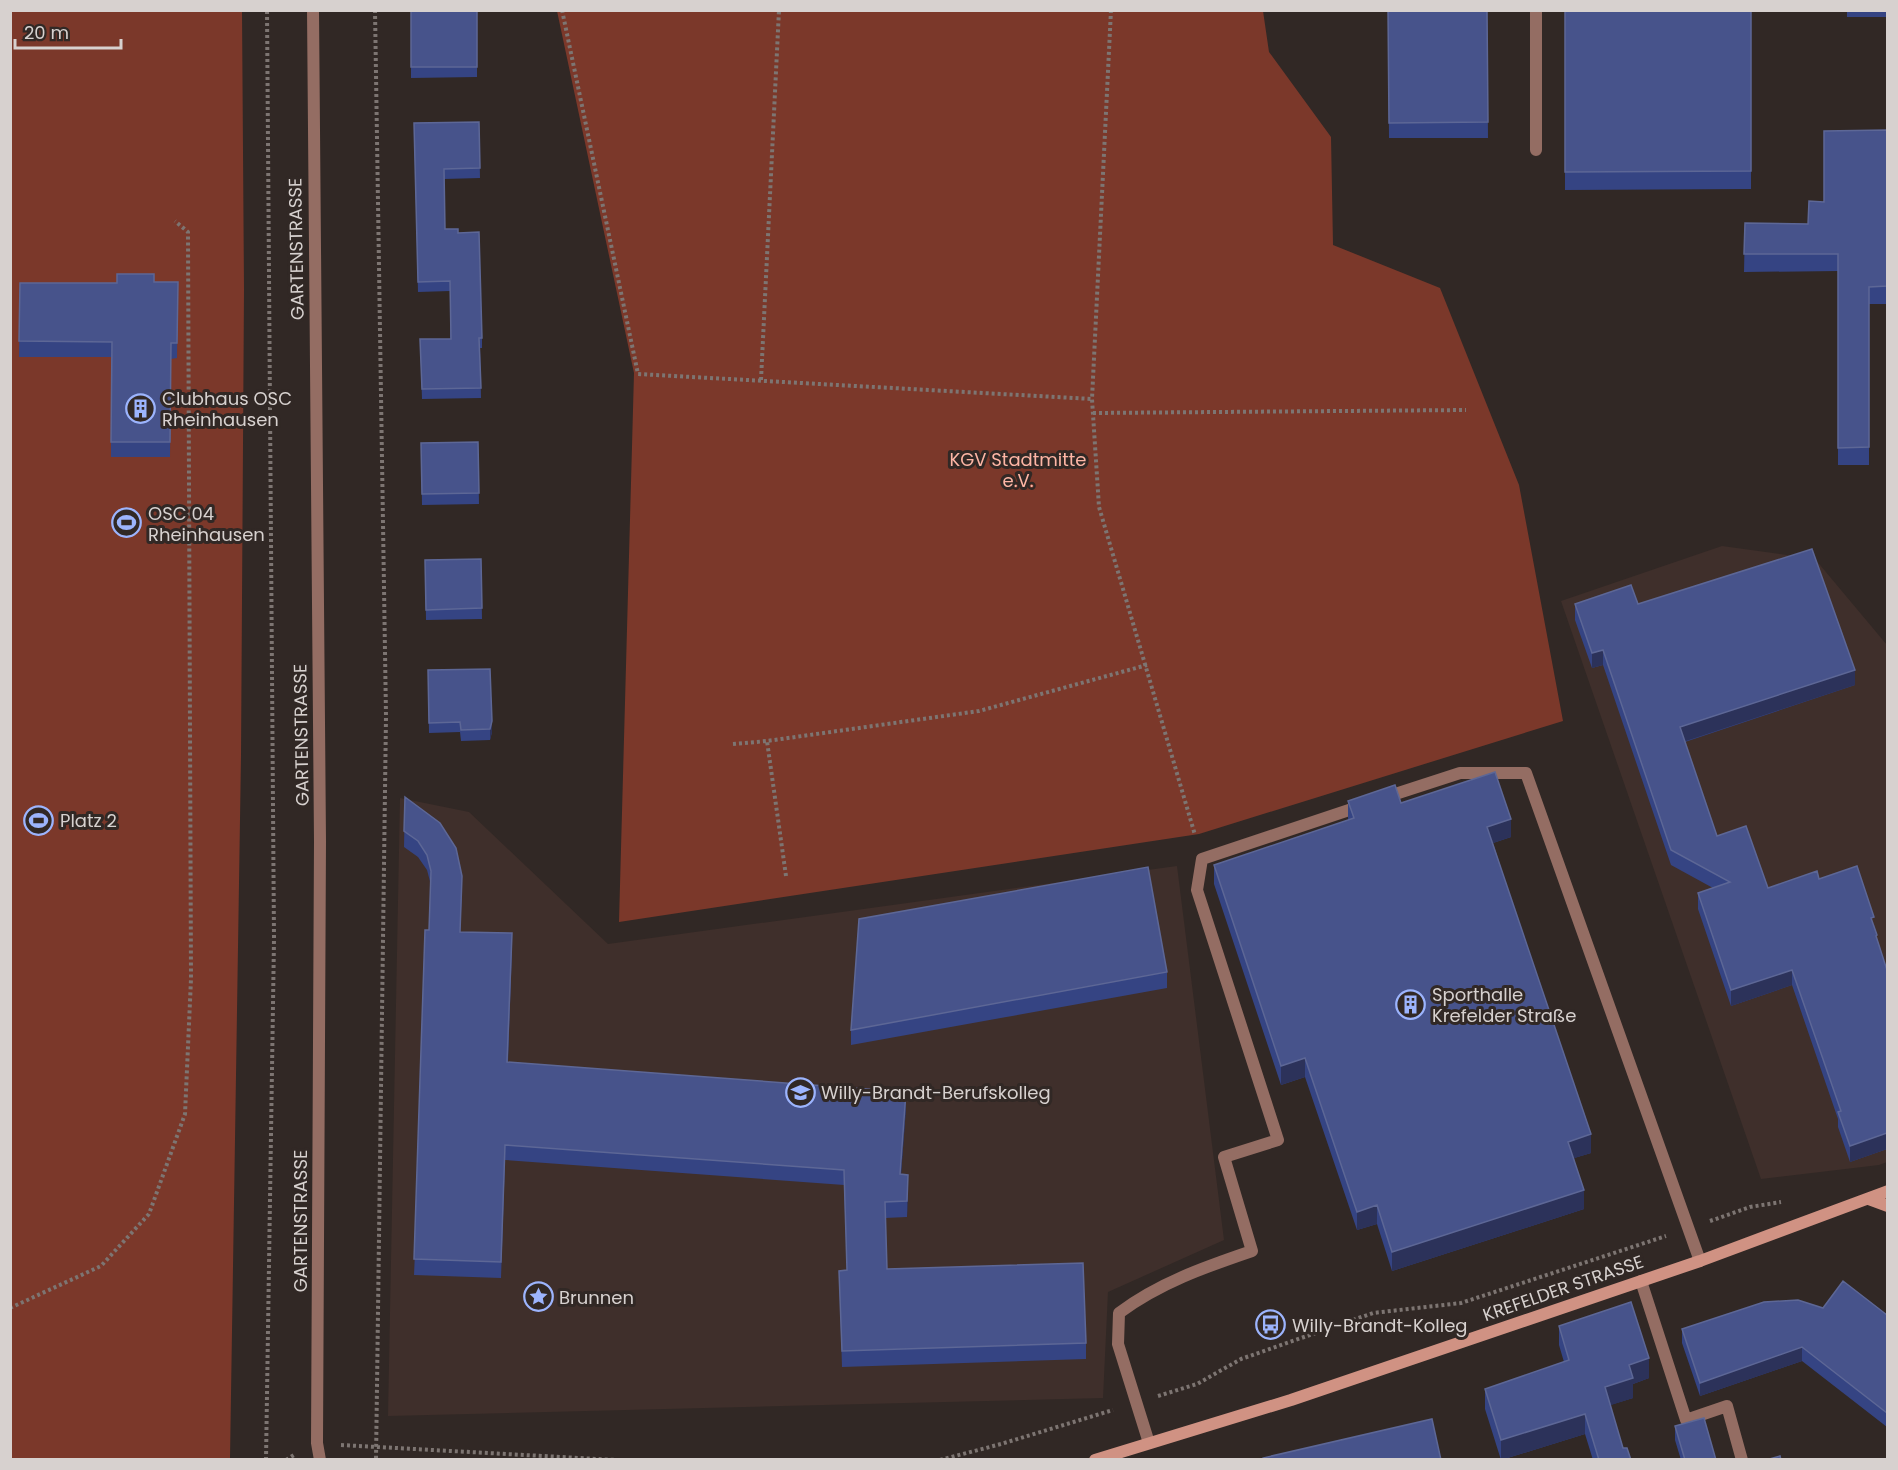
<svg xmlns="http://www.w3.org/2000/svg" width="1898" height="1470" font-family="Poppins,sans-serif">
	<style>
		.built { fill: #3f2f2b }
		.green { fill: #7b382a }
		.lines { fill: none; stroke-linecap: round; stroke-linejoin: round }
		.path { stroke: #7d7572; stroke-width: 4; stroke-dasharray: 3 3; stroke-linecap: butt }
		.lane { stroke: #946d63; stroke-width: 12 }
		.street { stroke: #946d63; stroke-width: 12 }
		.secondary { stroke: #d09283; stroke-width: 12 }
		.wall { fill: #354483 }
		.shaded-wall { fill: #2c325a }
		.building { fill: #47538b; stroke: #5d6796; stroke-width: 1.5 }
		.labels { text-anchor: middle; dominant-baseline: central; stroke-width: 6; stroke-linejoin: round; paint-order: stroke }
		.street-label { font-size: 18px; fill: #d7d1cf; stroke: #312825 }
		.poi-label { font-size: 18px; fill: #d7d1cf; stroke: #312825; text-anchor: start }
		.park-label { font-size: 18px; fill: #feb6a5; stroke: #312825 }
	</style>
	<rect width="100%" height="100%" fill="#312825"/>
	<path class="built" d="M 1722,546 L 1815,559 L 1887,645 L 1887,1162 L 1879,1165 L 1761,1179 L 1561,601 Z
		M 400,798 L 469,812 L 608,944 L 1177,866 L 1224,1240 L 1108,1292 L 1103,1398 L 388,1416 Z"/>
	<path class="green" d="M 10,11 L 242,11 L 244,289 L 241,756 L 230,1459 L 11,1459 Z
		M 557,11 L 1263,11 L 1269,52 L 1331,137 L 1333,245 L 1440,288 L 1519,485 L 1563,721 L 1199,834 L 619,922 L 634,373 Z"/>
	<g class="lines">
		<path class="path" d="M 375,10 L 386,716 L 376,1460
			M 562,10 L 638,374 L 1092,399
			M 1111,10 L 1092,399 L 1099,507 L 1195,835
			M 761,380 L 779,10
			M 1093,413 L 1466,410
			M 733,744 L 767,741
			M 786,876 L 767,741 L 979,711 L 1147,665
			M 1710,1221 L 1750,1207 L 1781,1202
			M 10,1308 L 101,1266 L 149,1214 L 185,1114 L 191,979 L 188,232 L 175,221
			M 1158,1396 L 1197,1384 L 1241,1359 L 1373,1313 L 1461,1303 L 1666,1236
			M 341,1445 L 616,1460
			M 266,1460 L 274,939 L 267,10
			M 286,1460 L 294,1455
			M 940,1460 L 1001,1444 L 1113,1410"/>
		<path class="lane" d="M 1383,798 L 1460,773 L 1526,773 L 1700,1261
			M 1641,1281 L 1686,1420 L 1727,1406 L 1742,1460
			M 1149,1443 L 1118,1344 L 1119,1313 C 1159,1283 1205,1267 1252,1251 L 1224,1157 L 1278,1140 L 1197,890 L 1202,859 L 1364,805"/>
		<path class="street" d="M 313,10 L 320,841 L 317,1443 L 320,1460
			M 1536,10 L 1536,150"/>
		<path class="secondary" d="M 1869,1199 L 1888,1206
			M 1095,1460 L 1291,1400 L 1700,1261 L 1888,1191"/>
	</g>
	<path class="wall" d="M 411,10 L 477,10 L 477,77 L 411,78 Z
		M 1388,10 L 1487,10 L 1488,138 L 1389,138 Z
		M 1565,10 L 1751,10 L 1751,189 L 1565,190 Z
		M 1847,10 L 1887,10 L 1887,17 L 1847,17 Z
		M 479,122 L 480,178 L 444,179 L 445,229 L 458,233 L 482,338 L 482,348 L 480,348 L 481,398 L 422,399 L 420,339 L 450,339 L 450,291 L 418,292 L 414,123 Z
		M 1887,130 L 1887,304 L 1869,304 L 1869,465 L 1838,465 L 1838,271 L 1744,272 L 1745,223 L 1808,224 L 1824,202 Z
		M 154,282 L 178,282 L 177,358 L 171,359 L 170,457 L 111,457 L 111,357 L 19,357 L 20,283 L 117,283 Z
		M 478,442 L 479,504 L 422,505 L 421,443 Z
		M 481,559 L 482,619 L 426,620 L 425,560 Z
		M 1575,604 L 1638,604 L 1855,685 L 1685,742 L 1717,836 L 1768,888 L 1819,879 L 1874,925 L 1877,941 L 1887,970 L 1887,1149 L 1850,1162 L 1838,1127 L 1838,1119 L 1792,985 L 1731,1006 L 1698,909 L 1698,893 L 1713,888 L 1671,865 L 1603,665 L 1592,668 L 1575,620 Z
		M 490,669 L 492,732 L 490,740 L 461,741 L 460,732 L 429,733 L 428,670 Z
		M 1886,669 L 1887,669 L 1887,688 L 1886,685 Z
		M 405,797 L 462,892 L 460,932 L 512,949 L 508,1062 L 906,1108 L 901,1174 L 908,1191 L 907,1217 L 885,1218 L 887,1269 L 1086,1343 L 1086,1359 L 842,1367 L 839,1271 L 847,1270 L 844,1185 L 505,1160 L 501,1278 L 414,1275 L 431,885 L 427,870 L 418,857 L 404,847 Z
		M 1348,801 L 1401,803 L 1511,837 L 1493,843 L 1591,1153 L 1574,1158 L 1584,1209 L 1392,1271 L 1377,1224 L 1357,1230 L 1305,1077 L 1281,1085 L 1214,884 L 1214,865 L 1348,820 Z
		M 1167,972 L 1167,988 L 851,1045 L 851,1030 Z
		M 1823,1308 L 1887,1315 L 1887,1427 L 1802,1361 L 1700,1396 L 1682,1343 L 1682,1329 Z
		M 1559,1326 L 1649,1378 L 1633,1384 L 1633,1398 L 1610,1405 L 1623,1448 L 1631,1460 L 1593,1460 L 1585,1434 L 1501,1460 L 1485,1409 L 1485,1389 L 1564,1362 L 1559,1345 Z
		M 1675,1426 L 1716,1460 L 1681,1460 L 1675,1440 Z"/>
	<path class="shaded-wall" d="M 1603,650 L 1603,665 L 1592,668 L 1592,653 Z
		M 1855,670 L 1855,685 L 1680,743 L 1680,727 Z
		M 492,721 L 492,732 L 490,740 L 490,729 Z
		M 1511,819 L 1511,837 L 1487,845 L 1487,827 Z
		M 1792,970 L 1792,985 L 1731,1006 L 1731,990 Z
		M 1305,1058 L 1305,1077 L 1281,1085 L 1281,1066 Z
		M 906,1092 L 906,1108 L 900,1190 L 900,1174 Z
		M 1887,1133 L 1887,1149 L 1850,1162 L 1850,1146 Z
		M 1591,1134 L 1591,1153 L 1568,1160 L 1568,1142 Z
		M 908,1175 L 908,1191 L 907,1217 L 907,1201 Z
		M 1584,1190 L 1584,1209 L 1392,1271 L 1392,1252 Z
		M 1377,1205 L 1377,1224 L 1357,1230 L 1357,1212 Z
		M 1802,1347 L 1802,1361 L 1700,1396 L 1700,1383 Z
		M 1649,1358 L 1649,1378 L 1633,1384 L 1633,1398 L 1605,1407 L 1605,1387 L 1629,1365 Z
		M 1585,1414 L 1585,1434 L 1501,1460 L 1501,1440 Z"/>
	<path class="building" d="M 411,10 L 477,10 L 477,67 L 411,67 Z
		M 1388,10 L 1487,10 L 1488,122 L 1389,123 Z
		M 1565,10 L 1751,10 L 1751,171 L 1565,172 Z
		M 479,122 L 480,168 L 444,169 L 445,229 L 458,229 L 458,233 L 479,232 L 482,338 L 479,338 L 481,388 L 422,389 L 420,339 L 451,339 L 450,281 L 418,282 L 414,123 Z
		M 1887,130 L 1887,286 L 1869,287 L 1869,447 L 1838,448 L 1838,254 L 1744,254 L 1745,223 L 1808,224 L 1809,201 L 1824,202 L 1824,131 Z
		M 117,274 L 154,274 L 154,282 L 178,282 L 177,343 L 171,343 L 170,442 L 111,442 L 112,342 L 19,341 L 20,283 L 117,283 Z
		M 478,442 L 479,493 L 422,494 L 421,443 Z
		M 1812,549 L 1855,670 L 1680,727 L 1717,836 L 1746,826 L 1768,888 L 1817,871 L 1819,879 L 1857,866 L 1874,917 L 1871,918 L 1877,935 L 1876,936 L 1887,970 L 1887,1133 L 1850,1146 L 1838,1112 L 1841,1111 L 1792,970 L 1731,990 L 1698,893 L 1730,882 L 1671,850 L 1603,650 L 1592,653 L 1575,604 L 1631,585 L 1638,604 Z
		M 481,559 L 482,608 L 426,610 L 425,560 Z
		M 490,669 L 492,721 L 490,729 L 461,730 L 460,722 L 429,723 L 428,670 Z
		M 1495,772 L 1511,819 L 1487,827 L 1591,1134 L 1568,1142 L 1584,1190 L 1392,1252 L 1377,1205 L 1357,1212 L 1305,1058 L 1281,1066 L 1214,865 L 1354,818 L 1348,801 L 1395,785 L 1401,803 Z
		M 405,797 L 440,823 L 456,848 L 462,876 L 460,932 L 512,933 L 507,1062 L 906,1092 L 900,1174 L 908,1175 L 907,1201 L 885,1202 L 887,1269 L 1083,1263 L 1086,1343 L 842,1351 L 839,1271 L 847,1270 L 844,1170 L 505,1145 L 501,1262 L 414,1259 L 425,930 L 429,930 L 431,871 L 427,855 L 418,841 L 404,831 Z
		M 1148,867 L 1167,972 L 851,1030 L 859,919 Z
		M 1843,1281 L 1887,1315 L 1887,1413 L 1802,1347 L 1700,1383 L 1682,1329 L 1764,1302 L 1798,1300 L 1823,1308 Z
		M 1631,1302 L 1649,1358 L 1629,1365 L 1633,1378 L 1605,1387 L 1623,1448 L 1627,1448 L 1631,1460 L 1599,1460 L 1585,1414 L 1501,1440 L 1485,1389 L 1569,1360 L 1559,1326 Z
		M 1704,1418 L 1716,1460 L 1685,1460 L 1675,1426 Z
		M 1432,1419 L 1441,1460 L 1263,1460 L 1263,1458 Z
		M 1780,1456 L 1781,1460 L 1766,1460 Z"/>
	<defs>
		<symbol id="building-ring" viewBox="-11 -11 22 22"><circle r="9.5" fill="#312825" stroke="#9cb4fd" stroke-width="1.5"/><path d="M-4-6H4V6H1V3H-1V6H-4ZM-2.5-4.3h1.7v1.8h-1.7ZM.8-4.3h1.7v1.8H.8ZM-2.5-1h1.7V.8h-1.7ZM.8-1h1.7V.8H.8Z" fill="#9cb4fd"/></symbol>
		<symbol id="stadium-ring" viewBox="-11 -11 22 22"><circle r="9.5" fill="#312825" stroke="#9cb4fd" stroke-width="1.5"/><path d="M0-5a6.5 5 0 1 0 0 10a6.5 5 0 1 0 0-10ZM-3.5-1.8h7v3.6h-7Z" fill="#9cb4fd"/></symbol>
		<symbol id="school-ring" viewBox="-11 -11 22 22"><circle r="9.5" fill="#312825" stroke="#9cb4fd" stroke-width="1.5"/><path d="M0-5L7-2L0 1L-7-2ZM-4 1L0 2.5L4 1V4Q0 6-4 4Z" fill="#9cb4fd"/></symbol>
		<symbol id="sight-ring" viewBox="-11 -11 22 22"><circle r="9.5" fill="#312825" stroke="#9cb4fd" stroke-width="1.5"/><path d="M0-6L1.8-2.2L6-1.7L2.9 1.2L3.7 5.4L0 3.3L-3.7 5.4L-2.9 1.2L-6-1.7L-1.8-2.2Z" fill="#9cb4fd"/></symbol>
		<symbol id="bus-ring" viewBox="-11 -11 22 22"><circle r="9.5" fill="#312825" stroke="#9cb4fd" stroke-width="1.5"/><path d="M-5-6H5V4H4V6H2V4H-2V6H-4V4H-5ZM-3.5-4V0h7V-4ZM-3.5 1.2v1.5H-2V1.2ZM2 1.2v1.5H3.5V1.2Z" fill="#9cb4fd"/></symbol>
	</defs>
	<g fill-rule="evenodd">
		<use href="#building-ring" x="124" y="392" width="33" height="33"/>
		<use href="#stadium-ring" x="110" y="506" width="33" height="33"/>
		<use href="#stadium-ring" x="22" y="804" width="33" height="33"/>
		<use href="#building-ring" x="1394" y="988" width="33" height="33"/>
		<use href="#school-ring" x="784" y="1076" width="33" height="33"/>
		<use href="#sight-ring" x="522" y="1280" width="33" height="33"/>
		<use href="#bus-ring" x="1254" y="1308" width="33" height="33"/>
	</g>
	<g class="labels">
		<g class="street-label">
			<text transform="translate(296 249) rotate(-91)">GARTENSTRASSE</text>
			<text transform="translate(301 735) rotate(-91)">GARTENSTRASSE</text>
			<text transform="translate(300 1221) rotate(-90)">GARTENSTRASSE</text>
			<text transform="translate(1563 1288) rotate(-19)">KREFELDER STRASSE</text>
		</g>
		<g class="poi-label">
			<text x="162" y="398">Clubhaus OSC<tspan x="162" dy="21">Rheinhausen</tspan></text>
			<text x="148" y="513">OSC 04<tspan x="148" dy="21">Rheinhausen</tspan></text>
			<text x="60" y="820">Platz 2</text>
			<text x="1432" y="994">Sporthalle<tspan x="1432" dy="21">Krefelder Straße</tspan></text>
			<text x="821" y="1092">Willy-Brandt-Berufskolleg</text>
			<text x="559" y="1297">Brunnen</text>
			<text x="1292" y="1325">Willy-Brandt-Kolleg</text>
		</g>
		<g class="park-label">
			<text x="1018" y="459">KGV Stadtmitte<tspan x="1018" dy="21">e.V.</tspan></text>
		</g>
	</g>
	<rect width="1898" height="1470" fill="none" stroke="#d7d1cf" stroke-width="24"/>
	<path d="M15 39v9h106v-9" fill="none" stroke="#d7d1cf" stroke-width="3"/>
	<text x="24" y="39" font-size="18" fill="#d7d1cf" stroke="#312825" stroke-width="4.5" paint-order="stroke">20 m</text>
</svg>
